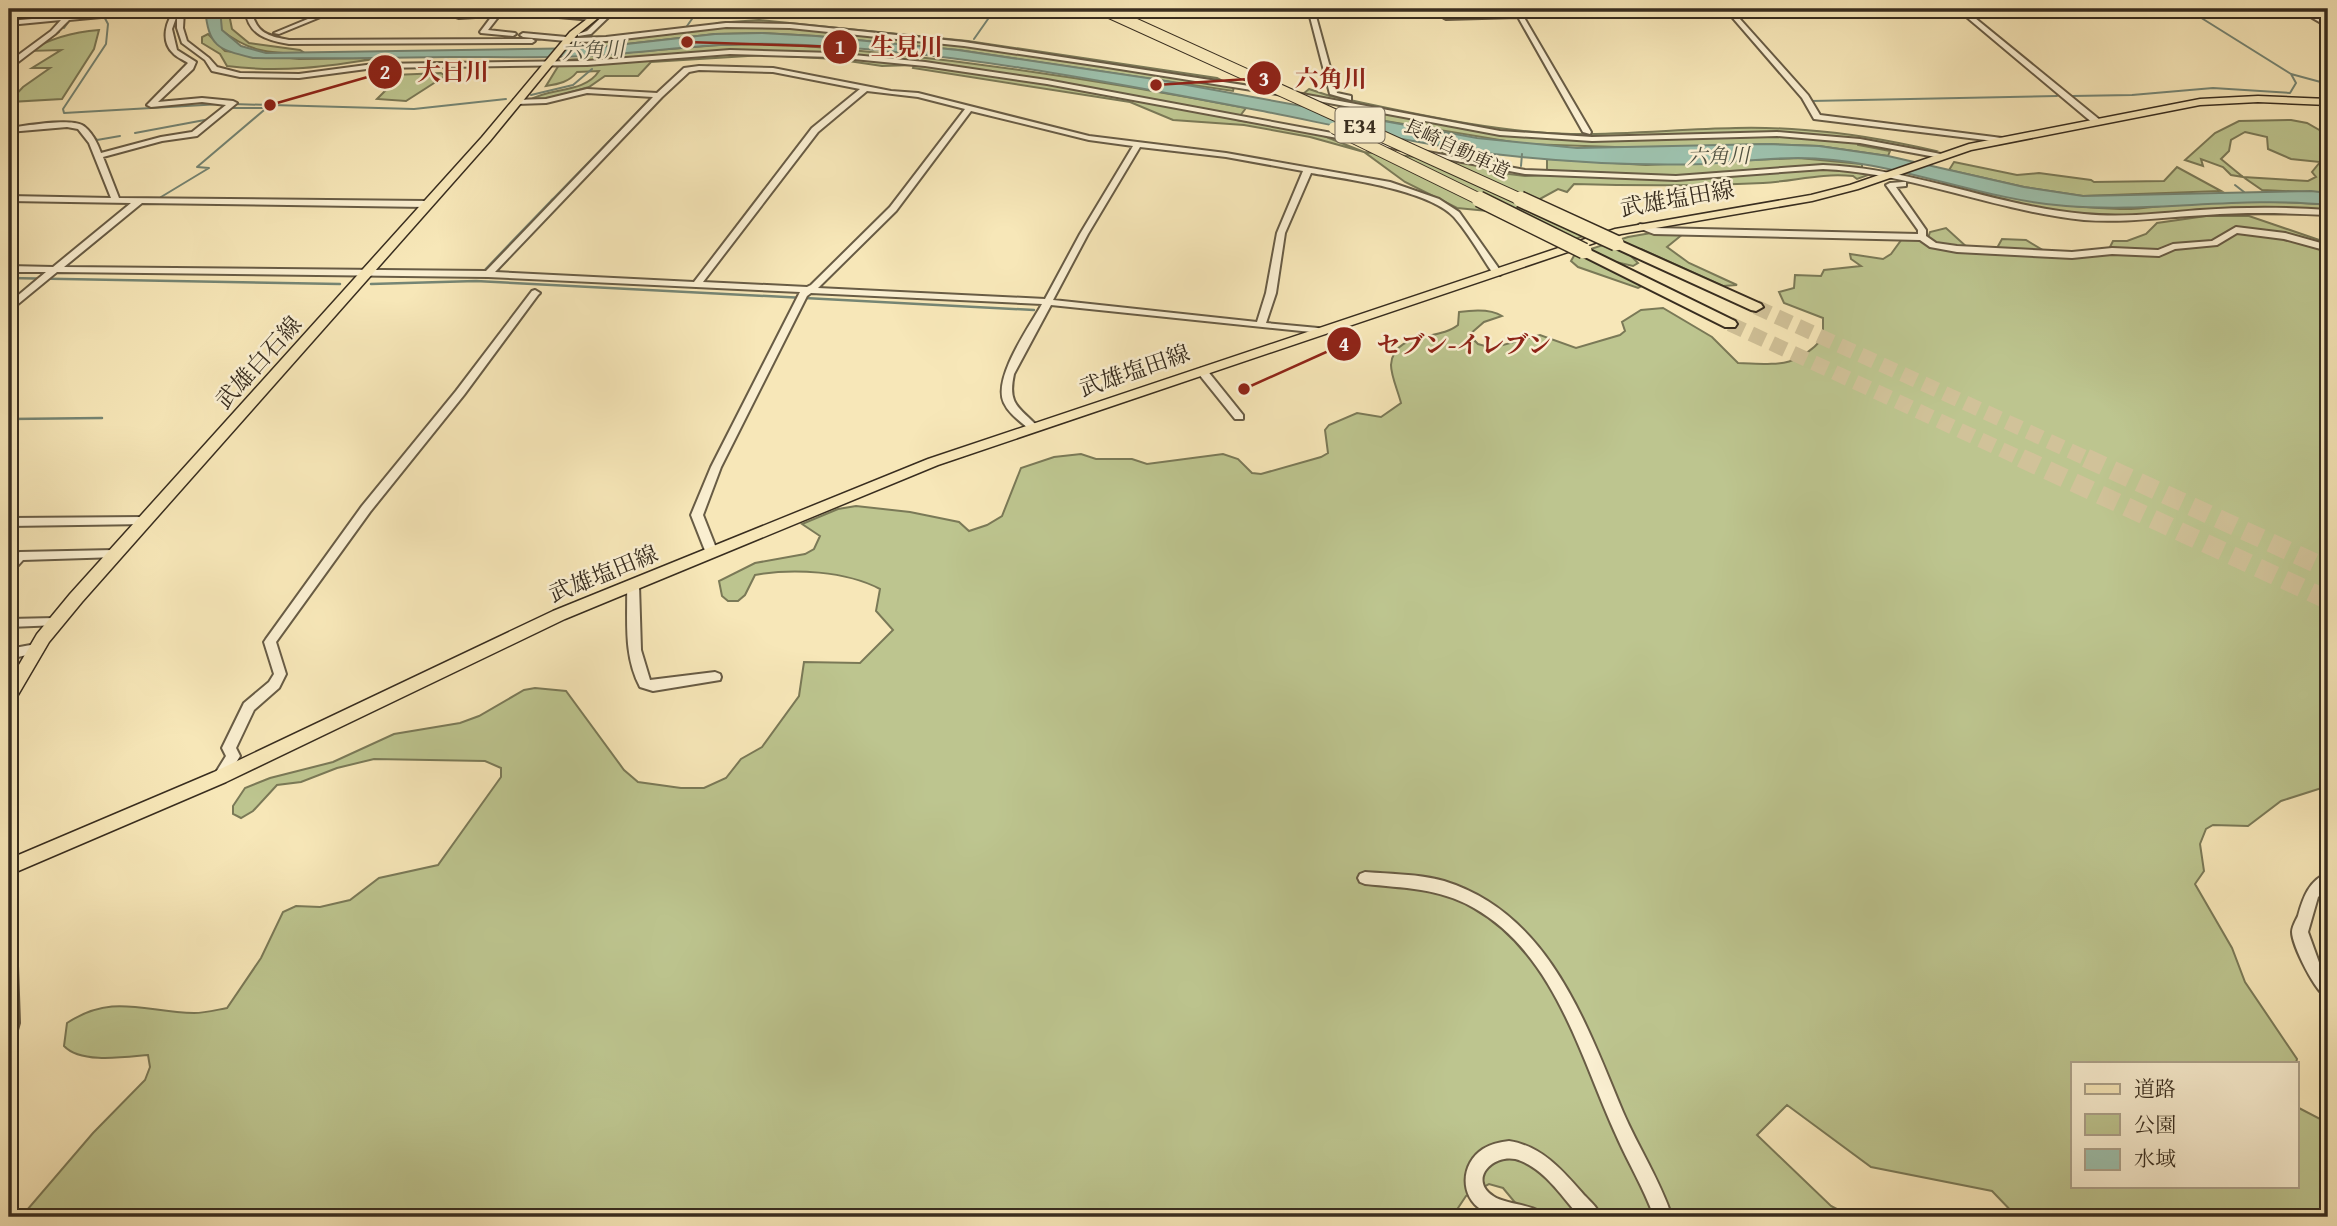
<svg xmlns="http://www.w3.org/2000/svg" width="2337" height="1226" font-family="'Gentium Book Plus','Noto Serif JP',serif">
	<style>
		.green { fill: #bdc58f; stroke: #7a7957; stroke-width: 2; fill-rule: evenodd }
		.water { fill: #9dc0ac; stroke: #758574; stroke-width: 2 }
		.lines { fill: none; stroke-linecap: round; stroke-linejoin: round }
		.stream-far1 { stroke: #758574; stroke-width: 2 }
		.stream { stroke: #758574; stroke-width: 2.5 }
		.highway-tunnel-far1 { stroke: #d1c299; stroke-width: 15; stroke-dasharray: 15 8; stroke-linecap: butt }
		.highway-tunnel { stroke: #d1c299; stroke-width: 19; stroke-dasharray: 19 10; stroke-linecap: butt }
		.minor-casing { stroke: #685c45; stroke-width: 4 }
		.major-casing { stroke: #382d1f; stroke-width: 3 }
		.highway-casing { stroke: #382d1f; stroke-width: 4 }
		.minor { fill: #faefd1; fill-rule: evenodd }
		.major { fill: #f7e7b8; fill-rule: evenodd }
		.highway { fill: #f7e7b8; fill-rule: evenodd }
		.highway-bridge-far1-casing { stroke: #382d1f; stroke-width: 13; stroke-linecap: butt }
		.highway-bridge-casing { stroke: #382d1f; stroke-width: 18; stroke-linecap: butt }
		.highway-bridge-far1 { stroke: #f7e7b8; stroke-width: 11 }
		.highway-bridge { stroke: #f7e7b8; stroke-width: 15 }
		.labels { text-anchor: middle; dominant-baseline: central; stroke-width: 5; stroke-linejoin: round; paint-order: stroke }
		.far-street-label { font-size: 19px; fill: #382d1f; stroke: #faefd1 }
		.far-water-label { font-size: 21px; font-style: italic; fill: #515242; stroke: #faefd1 }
		.shield { fill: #faefd1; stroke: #726754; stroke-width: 2 }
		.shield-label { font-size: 21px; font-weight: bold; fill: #382d1f }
		.street-label { font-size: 23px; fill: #382d1f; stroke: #faefd1 }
		.leader { fill: none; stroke: #8f2418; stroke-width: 2.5 }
		.callout-dot { fill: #8f2418; stroke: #faefd1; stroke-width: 2.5 }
		.mark-label { font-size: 21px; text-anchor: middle; font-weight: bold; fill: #fff }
		.callout-label { font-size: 24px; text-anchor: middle; font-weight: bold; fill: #8f2418; stroke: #faefd1; stroke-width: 5; stroke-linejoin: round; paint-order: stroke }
	</style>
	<rect width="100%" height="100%" fill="#f7e7b8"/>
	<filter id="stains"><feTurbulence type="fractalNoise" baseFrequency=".00286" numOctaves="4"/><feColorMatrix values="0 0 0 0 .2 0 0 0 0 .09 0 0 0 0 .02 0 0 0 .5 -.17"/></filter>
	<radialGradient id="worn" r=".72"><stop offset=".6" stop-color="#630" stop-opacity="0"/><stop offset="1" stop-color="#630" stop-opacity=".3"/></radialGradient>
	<path class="green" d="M 220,9 L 228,9 L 232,29 L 249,43 L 300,50 L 306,54 C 270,53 251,53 221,30 Z
		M 759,20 L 968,41 L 1217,78 L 1234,87 L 1233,91 L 958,50 L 816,36 L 762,33 L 715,34 L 591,48 L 600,39 L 712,26 L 717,23 Z
		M 99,30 L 94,49 L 62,99 L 9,102 L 23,87 L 50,68 L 32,68 L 61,50 L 30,51 C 52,37 74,32 99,30 Z
		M 208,34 L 225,51 L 299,59 L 379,58 C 327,67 279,73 227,66 L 220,54 L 202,43 L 202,37 Z
		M 778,44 C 935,55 1091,78 1246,108 L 1237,120 L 1319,134 L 1364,152 L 1438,159 L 1446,147 L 1497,154 L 1492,172 L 1525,176 L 1547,175 L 1547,159 L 1646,165 L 1799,158 L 1862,164 L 1862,172 L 1871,174 L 1857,179 L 1853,176 C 1819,173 1796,181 1763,183 C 1699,186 1637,186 1574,184 L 1567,192 L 1558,189 L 1538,200 L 1601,229 L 1558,246 L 1488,211 L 1457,208 L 1405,182 L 1364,152 L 1310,137 L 1244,125 L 1173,120 L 1130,102 L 913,68 L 914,65 L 882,66 L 835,59 L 764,55 L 651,62 L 638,76 L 605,76 L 589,87 L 550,98 L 530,100 C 550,87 584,94 599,71 L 577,72 C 569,82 559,84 546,86 L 562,60 L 580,59 L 584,56 L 719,45 Z
		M 441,73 L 445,76 L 406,101 L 377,99 L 391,85 L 369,76 Z
		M 1309,89 L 1330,96 C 1409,112 1490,132 1571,134 C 1649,135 1727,123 1805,130 C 1849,133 1893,141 1936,151 L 1932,153 L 1857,139 L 1858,145 L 1890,151 L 1888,156 L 1819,146 L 1768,144 L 1645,148 L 1524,144 L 1373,119 L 1376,110 L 1303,94 Z
		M 2291,120 L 2307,123 L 2328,135 L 2328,193 L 2262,190 L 2243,177 L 2231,175 L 2223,167 L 2201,159 L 2203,166 L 2185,160 L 2215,133 L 2239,121 ZM 2245,132 L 2267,137 L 2268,149 L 2291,159 L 2320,162 L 2312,172 L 2316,177 L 2308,181 L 2243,177 L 2221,159 L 2229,151 L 2231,140 Z
		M 1954,162 L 2017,175 L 2039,173 L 2091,180 L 2094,182 L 2164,181 L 2177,167 L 2221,191 L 2083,196 L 2024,187 L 1949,170 Z
		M 1946,182 C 2003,197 2060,208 2120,209 C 2141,210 2162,205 2184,204 C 2232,202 2281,200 2328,205 L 2328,210 L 2178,212 L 2126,217 L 2085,215 L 2013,205 L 1940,187 Z
		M 2206,216 L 2249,216 L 2328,243 L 2328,786 L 2281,801 L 2248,826 L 2213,825 L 2206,829 L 2200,844 L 2204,871 L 2195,884 L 2232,948 L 2245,982 L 2297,1059 L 2296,1063 L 2073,1063 L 2073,1186 L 2297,1186 L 2297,1107 L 2328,1123 L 2328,1217 L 2017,1217 L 1992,1191 L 1871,1167 L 1787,1105 L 1757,1135 L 1831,1206 L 1852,1217 L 1527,1217 L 1503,1188 L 1489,1184 L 1466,1196 L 1452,1217 L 21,1217 L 93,1133 L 145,1080 L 150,1067 L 148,1055 C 125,1057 81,1064 64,1046 L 67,1023 C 113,993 144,1012 194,1013 C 205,1013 216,1010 227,1008 L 261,958 L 283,912 L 296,906 L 320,907 L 350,900 L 379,878 L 438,865 L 501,777 L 501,768 L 485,761 L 374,759 L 337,768 L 301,782 L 277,785 L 253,811 L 241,818 L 233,814 L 233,806 L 245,788 L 270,778 L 333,762 L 394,734 L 460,723 L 479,716 L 524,690 L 535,688 L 566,691 L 624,770 L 638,782 L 681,788 L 704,788 L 726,778 L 741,759 L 762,747 L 799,696 L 804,662 L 860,663 L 893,630 L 876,611 L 880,589 C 846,571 793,568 755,575 L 745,595 L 738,601 L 728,601 L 722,596 L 719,581 L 755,563 L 805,554 L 814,549 L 820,536 L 802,524 L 838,509 L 856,506 L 910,512 L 959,522 L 969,531 L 987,525 L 1002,516 L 1021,468 L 1054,457 L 1081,454 L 1096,459 L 1132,459 L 1147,464 L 1223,454 L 1238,459 L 1252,473 L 1261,474 L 1321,457 L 1328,453 L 1325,430 L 1329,425 L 1357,413 L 1381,417 L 1401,403 C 1398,391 1391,376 1391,365 C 1393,331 1439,341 1458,325 L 1459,312 C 1472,310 1490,308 1502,316 L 1484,322 L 1469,335 L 1478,344 L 1492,348 L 1540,335 L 1576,348 L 1620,335 L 1625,331 L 1622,322 L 1641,310 L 1663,308 L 1712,337 L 1738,363 C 1776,364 1796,369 1823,338 L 1823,318 L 1784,303 L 1779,292 L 1794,288 L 1795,275 L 1821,276 L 1824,270 L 1861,266 L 1851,259 L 1850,254 L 1883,259 L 1891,254 L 1902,239 L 1928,238 L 1930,232 L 1946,228 L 1969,249 L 1997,248 L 2002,239 L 2026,240 L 2056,258 L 2107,253 L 2113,241 L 2127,241 L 2146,234 L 2157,223 Z
		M 1651,233 L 1683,234 L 1667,247 L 1689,263 L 1737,285 L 1723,286 L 1641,249 L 1631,248 L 1627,252 L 1638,263 L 1633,266 L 1603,259 L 1644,285 L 1638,288 L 1578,267 L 1571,261 L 1575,254 L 1628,237 Z"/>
	<path class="water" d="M 205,9 L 220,9 L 222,30 L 241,46 L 266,53 L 591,48 L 715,34 L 762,33 L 816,36 L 958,50 L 1154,79 L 1477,138 L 1577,148 L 1768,144 L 1819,146 L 1888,156 L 2024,187 L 2083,196 L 2311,191 L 2328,193 L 2328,205 C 2241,196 2153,213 2066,206 C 1975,199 1890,158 1798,158 C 1767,158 1735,162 1704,164 C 1634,166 1563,162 1494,154 C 1418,144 1342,127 1267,112 C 1106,81 942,49 778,44 C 715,42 652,52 589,56 C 544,58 498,57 453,57 C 386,58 320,59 253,58 C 217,49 209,47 205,9 Z"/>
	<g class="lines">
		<path class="stream-far1" d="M 100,9 L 108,24 L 106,44 L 63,109 L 64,113 L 221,104
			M 2187,9 L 2291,74 L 2328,84
			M 660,10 L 680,9
			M 638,11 L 650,10
			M 617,12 L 631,11
			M 68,17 L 68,13 L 96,9
			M 687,26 L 699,9
			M 64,28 L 69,21
			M 49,39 L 59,32
			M 974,39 L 995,9
			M 12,69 L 20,60
			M 531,95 L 573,85 L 592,69
			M 2072,96 L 2132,95 L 2213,88 L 2290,93 L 2296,83 L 2291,74
			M 1811,101 L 2057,96
			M 232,104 L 414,109 L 506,99
			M 231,108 L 266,108
			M 84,125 L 97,140 L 120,136
			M 135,133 L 210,119
			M 1521,166 L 1522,154
			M 2235,185 L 2244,192
			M 161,197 L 209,168 L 197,167 L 270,105
			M 551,201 L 651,98"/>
		<path class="stream" d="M 66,266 L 111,229
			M 483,272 L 553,199
			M 9,278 L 340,284
			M 371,284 L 476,281 L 1034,310
			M 9,419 L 102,418"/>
		<path class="highway-tunnel-far1" d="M 1756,307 L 2090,460
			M 1730,324 L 2024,460"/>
		<path class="highway-tunnel" d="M 2021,458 L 2328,600
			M 2086,458 L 2328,569"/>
		<defs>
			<path id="minor" d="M 147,9 L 169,9 L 166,11 L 69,20 L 55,34 L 9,69 L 9,63 L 13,59 L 51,31 L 61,20 L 9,25 L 9,21 Z
				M 176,9 L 182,9 L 184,11 L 183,28 L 187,41 L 209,58 L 217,67 L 240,73 L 299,74 L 374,64 L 587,61 L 730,50 L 833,53 L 925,62 L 1047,80 L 1402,146 L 1406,148 L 1402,150 L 1047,84 L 925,66 L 833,57 L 730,54 L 587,65 L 374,68 L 299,78 L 240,77 L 212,71 L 205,60 L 182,43 L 177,28 L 177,15 L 172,29 L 177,50 L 196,62 L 193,69 L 158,102 L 202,98 L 233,101 L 237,103 L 197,136 L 162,141 L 103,157 L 119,198 L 426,201 L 430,204 L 426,207 L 142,203 L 64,267 L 486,271 L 653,97 L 587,93 L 546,103 L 517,104 L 513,102 L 514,100 L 546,99 L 587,89 L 657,93 L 684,68 L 699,66 L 773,68 L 891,91 L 918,93 L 1089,136 L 1226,153 L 1390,182 L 1439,199 L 1459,212 L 1502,273 L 1500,275 L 1494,275 C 1481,256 1469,234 1454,217 C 1429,190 1347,179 1311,173 L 1285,233 L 1276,293 L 1266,323 L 1318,328 L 1321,329 L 1321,333 L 1051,305 L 1014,374 C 1007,406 1020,407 1039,428 L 1034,431 L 1030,430 C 1021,422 1009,414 1004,403 C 992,379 1029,327 1042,304 L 811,293 L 807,296 L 721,467 L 703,515 L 718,553 L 712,557 L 706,553 L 691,515 L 711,467 L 800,292 L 488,277 L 57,272 L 12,309 L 9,310 L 9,303 L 46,272 L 9,272 L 9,266 L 53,267 L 131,203 L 9,201 L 9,196 L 111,198 L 89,143 L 78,129 L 67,127 L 9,132 L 9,128 C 25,126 68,118 82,125 C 91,130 98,144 101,153 L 161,137 L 192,132 L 226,105 L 202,102 L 151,107 L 147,105 L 188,63 C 184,60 176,57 173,53 C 160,41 166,20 176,9 ZM 699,70 L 773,72 L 860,89 L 812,128 L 694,282 L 495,272 L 662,97 L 689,72 ZM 867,91 L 918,97 L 965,109 L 890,207 L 811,285 L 807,287 L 703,282 L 818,132 ZM 971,111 L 1089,140 L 1133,146 L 1080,234 L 1045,299 L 818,288 L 896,211 ZM 1140,147 L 1226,157 L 1303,171 L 1277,233 L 1266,293 L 1257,322 L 1053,300 L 1088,234 Z
				M 245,9 L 251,9 C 256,33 267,36 289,40 L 532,39 L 535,41 L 532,43 L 289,44 C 266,40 248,35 245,9 Z
				M 332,9 L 340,9 L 279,34 L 274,33 Z
				M 434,9 L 443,9 L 459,14 L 525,10 L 592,16 L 595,18 L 592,20 L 525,14 L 499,16 L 488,30 L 515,33 L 516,34 L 513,36 L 481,33 L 480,32 L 492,16 L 459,18 Z
				M 610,9 L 617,9 L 591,34 L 578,36 L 578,34 L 587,31 Z
				M 1308,9 L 1314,9 L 1337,93 L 1351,96 L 1351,100 L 1330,94 Z
				M 1439,9 L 1445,9 L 1448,15 L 1522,14 L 1591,132 L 1590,134 L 1583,132 L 1518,17 L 1446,19 L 1444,18 Z
				M 1725,9 L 1731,9 L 1808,95 L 1820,115 L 2002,138 L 2006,140 L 2002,142 L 1814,119 L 1802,98 Z
				M 1957,9 L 1964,9 L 2100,120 L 2100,124 L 2094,124 Z
				M 2297,9 L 2304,9 L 2328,22 L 2328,27 Z
				M 726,23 L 790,24 L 964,42 L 1302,94 L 1500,131 L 1592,137 L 1777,132 L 1860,139 L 1941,154 L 1945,156 L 1941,158 L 1860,143 L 1777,136 L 1592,141 L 1500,135 L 1302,98 L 1101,66 L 964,46 L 790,28 L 726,27 L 606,41 L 577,42 L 523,37 L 520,35 L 523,33 L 577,38 L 606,37 Z
				M 1417,150 L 1525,170 L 1676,176 L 1823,165 C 1912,168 1995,206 2084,214 C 2123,218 2162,213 2200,210 C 2243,207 2285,207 2328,210 L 2328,215 C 2287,213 2247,212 2206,215 C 2165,217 2125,223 2084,220 C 1995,211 1912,173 1823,169 L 1676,180 L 1525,174 L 1420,154 L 1417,154 Z
				M 1903,182 L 1906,182 L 1906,186 L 1896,187 L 1926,230 L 1926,236 L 1936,243 L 1957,246 L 2072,252 L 2112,248 L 2158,250 L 2173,244 L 2212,241 L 2236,227 L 2285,233 L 2328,245 L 2328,251 L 2284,239 L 2237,233 L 2217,245 L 2175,249 L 2159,256 L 2112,254 L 2072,258 L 1957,252 L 1930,247 L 1920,240 L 1654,234 L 1636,227 L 1640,224 L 1654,228 L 1918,234 L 1918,230 L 1886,185 L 1890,183 Z
				M 535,290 L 540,293 L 538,295 L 464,395 L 370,512 L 276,642 L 286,674 L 279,688 L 254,710 L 236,748 L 240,756 L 225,781 L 220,782 L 215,781 L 213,777 L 226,756 L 222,748 L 244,703 L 269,682 L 274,674 L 264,642 L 266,639 L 362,506 L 456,391 L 532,291 Z
				M 1202,368 L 1206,369 L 1243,415 L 1243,419 L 1235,419 L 1198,373 L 1197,371 Z
				M 144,517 L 148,518 L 150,521 L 148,524 L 9,526 L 9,518 Z
				M 114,550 L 120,554 L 118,557 L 23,560 L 13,571 L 9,572 L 9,561 L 16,553 L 20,552 Z
				M 633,581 L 639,585 L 641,650 L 650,680 L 715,672 L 720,674 L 721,677 L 720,680 L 653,691 L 640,687 C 623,655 628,620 627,585 Z
				M 55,618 L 59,619 L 61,622 L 59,625 L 9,627 L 9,619 Z
				M 36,644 L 40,646 L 42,649 L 40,652 L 9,659 L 9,649 Z
				M 1365,872 C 1391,874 1419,874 1444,881 C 1548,913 1585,1021 1623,1112 C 1638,1147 1660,1180 1672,1217 L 1654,1217 C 1644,1188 1628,1163 1616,1135 C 1580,1056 1555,954 1474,908 C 1440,888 1403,888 1365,884 L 1360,882 L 1358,878 L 1360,874 Z
				M 2328,873 L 2328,888 L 2318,897 L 2308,932 L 2321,968 L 2328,978 L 2328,998 C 2316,994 2292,945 2292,932 C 2292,927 2296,920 2298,916 C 2303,898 2309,880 2328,873 Z
				M 9,959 L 15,961 L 17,966 L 19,1023 L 15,1037 L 9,1040 Z
				M 1509,1141 C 1542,1146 1563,1171 1584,1195 C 1591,1202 1598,1208 1601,1217 L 1580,1217 C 1563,1198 1546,1171 1521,1161 C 1497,1150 1466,1178 1493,1196 C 1502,1203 1526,1204 1539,1211 L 1542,1217 C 1522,1217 1499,1221 1482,1210 C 1459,1196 1461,1163 1483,1149 C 1491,1144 1500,1142 1509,1141 Z"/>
			<path id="major" d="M 600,9 L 609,9 L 576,36 L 490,141 L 82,602 L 49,642 L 15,700 L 9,702 L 9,682 L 37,634 L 70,594 L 482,137 L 570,32 Z
				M 2258,96 L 2328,99 L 2328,105 L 2258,102 L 2200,105 L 1971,150 L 1858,189 L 1812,201 L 1621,234 L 938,465 L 565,619 L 226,782 L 9,875 L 9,859 L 214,772 L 553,611 L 928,459 L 1615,229 L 1811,195 L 1850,185 L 1969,144 L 2200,99 Z"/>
			<path id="highway" d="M 1616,239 L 1761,304 L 1763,307 L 1756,311 L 1751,310 L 1611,246 L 1611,240 Z
				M 1584,247 L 1735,321 L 1737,324 L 1735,327 L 1725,327 L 1579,254 L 1579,248 Z"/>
		</defs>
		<use href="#minor" class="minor-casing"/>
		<use href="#major" class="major-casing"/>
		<use href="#highway" class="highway-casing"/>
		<use href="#minor" class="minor"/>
		<use href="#major" class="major"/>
		<use href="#highway" class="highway"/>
		<defs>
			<path id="highway-bridge-far1" d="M 1102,9 L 1524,201
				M 1334,128 L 1483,201"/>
			<path id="highway-bridge" d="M 1479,199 L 1584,251
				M 1520,199 L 1616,243"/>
		</defs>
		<use href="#highway-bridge-far1" class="highway-bridge-far1-casing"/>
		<use href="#highway-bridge" class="highway-bridge-casing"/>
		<use href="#highway-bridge-far1" class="highway-bridge-far1"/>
		<use href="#highway-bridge" class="highway-bridge"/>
	</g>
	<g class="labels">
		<g class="far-street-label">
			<text transform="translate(1457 148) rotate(25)">長崎自動車道</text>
		</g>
		<g class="far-water-label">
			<text transform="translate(593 50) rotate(-3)">六角川</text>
			<text transform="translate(1718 156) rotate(-2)">六角川</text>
		</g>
		<rect class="shield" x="1335.5" y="107.5" width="49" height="35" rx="5"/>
		<g class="shield-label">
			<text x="1360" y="125">E34</text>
		</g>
		<g class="street-label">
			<text transform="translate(1677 198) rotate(-10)">武雄塩田線</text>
			<text transform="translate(258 362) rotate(-48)">武雄白石線</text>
			<text transform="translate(1134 370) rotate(-19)">武雄塩田線</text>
			<text transform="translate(603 573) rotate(-22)">武雄塩田線</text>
		</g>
	</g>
	<path class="leader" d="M687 42L840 47M270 105L385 72M1156 85L1264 78M1244 389L1344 344"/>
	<g class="callout-dot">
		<circle cx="687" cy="42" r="7"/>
		<circle cx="270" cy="105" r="7"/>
		<circle cx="1156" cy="85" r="7"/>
		<circle cx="1244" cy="389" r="7"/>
		<circle cx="840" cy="47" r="18"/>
		<circle cx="385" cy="72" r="18"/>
		<circle cx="1264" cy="78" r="18"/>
		<circle cx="1344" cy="344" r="18"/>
	</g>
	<g class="mark-label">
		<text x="840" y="54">1</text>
		<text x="385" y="79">2</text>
		<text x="1264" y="86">3</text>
		<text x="1344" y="351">4</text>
	</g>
	<g class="callout-label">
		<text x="907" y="55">生見川</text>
		<text x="453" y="80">大日川</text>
		<text x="1331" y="87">六角川</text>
		<text x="1464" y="353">セブン-イレブン</text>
	</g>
	<rect width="2337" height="1226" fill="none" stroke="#f7e7b8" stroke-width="35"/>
	<rect x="10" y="10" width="2316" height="1205" fill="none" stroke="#382d1f" stroke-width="3.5"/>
	<rect x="18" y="18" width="2302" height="1191" fill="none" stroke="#382d1f" stroke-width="2"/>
	<rect x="2071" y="1062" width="228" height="126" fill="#faefd1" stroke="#aca18a" stroke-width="2"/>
	<rect x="2085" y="1084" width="35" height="10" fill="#f7e7b8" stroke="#aca18a" stroke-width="2"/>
	<text x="2134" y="1096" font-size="21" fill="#382d1f">道路</text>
	<rect x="2085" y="1114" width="35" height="21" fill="#bdc58f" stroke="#aca18a" stroke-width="2"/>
	<text x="2134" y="1132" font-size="21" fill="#382d1f">公園</text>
	<rect x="2085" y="1149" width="35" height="21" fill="#9dc0ac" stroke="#aca18a" stroke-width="2"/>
	<text x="2134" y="1166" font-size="21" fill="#382d1f">水域</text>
	<rect width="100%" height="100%" filter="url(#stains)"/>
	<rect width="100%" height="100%" fill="url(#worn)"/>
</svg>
